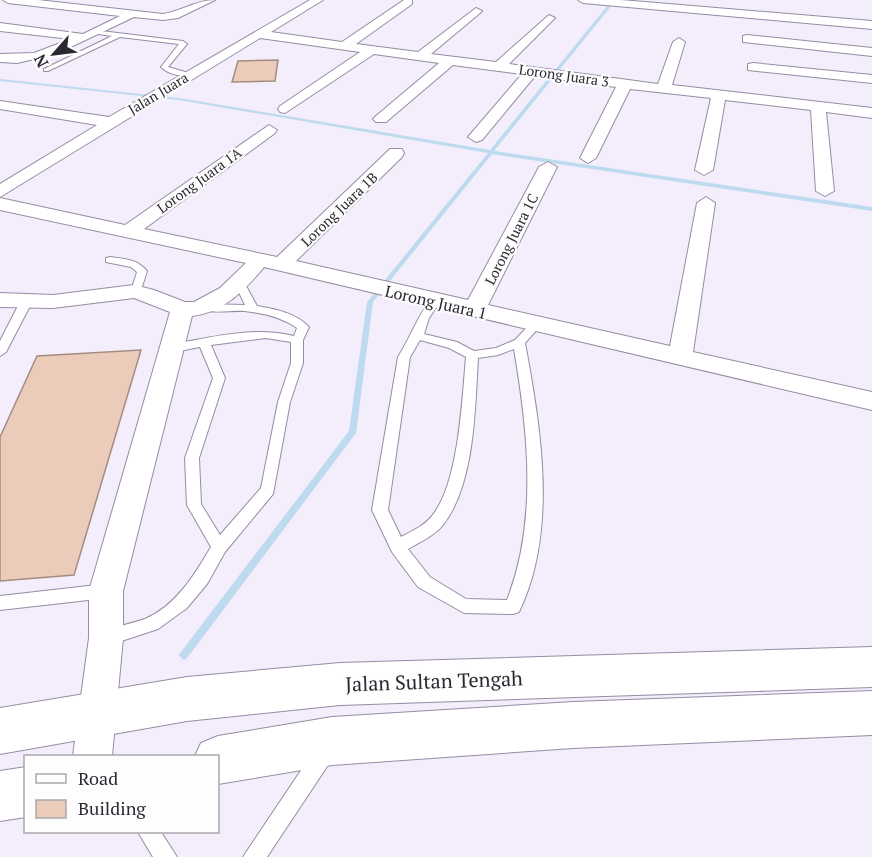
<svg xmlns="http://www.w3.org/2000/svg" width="872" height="857" font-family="'PT Serif',serif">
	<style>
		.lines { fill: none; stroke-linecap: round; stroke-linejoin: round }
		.stream { fill: #bddaef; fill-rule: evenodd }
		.building { fill: #ebccbb; stroke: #a48c7f; stroke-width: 1.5 }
		.service-casing { stroke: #968ca3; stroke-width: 2 }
		.minor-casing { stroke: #968ca3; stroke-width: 2 }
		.secondary-casing { stroke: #968ca3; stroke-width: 2 }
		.service { fill: #fff; fill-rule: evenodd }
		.minor { fill: #fff; fill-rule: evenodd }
		.secondary { fill: #fff; fill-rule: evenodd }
		.labels { text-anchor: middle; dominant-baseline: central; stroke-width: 4.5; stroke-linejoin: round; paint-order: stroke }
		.far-street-label { font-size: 14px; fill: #2c2831; stroke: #fdfdfd }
		.street-label { font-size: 16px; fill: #2c2831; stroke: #fdfdfd }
		.near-street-label { font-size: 20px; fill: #2c2831; stroke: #fdfdfd }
	</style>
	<rect width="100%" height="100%" fill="#f3edfc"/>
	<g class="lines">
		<path class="stream" d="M 612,0 L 616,0 L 494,151 L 872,207 L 872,211 L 492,154 L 373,302 L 356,433 L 187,658 L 184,660 L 181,658 L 179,655 L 181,652 L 349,431 L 367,302 L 488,153 L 179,100 L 0,81 L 0,79 L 179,98 L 490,150 Z"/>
	</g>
	<path class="building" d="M 278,60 L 275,81 L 232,82 L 238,61 Z
		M 141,350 L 74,575 L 0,581 L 0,437 L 37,356 Z"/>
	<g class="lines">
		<defs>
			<path id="service" d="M 93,30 L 183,41 L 187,44 L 168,67 L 192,74 C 183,78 168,74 161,67 L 179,44 L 120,37 L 48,71 L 44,71 L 44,69 L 112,36 L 91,33 Z
				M 110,257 C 125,259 137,259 147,271 L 140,293 L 132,293 L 131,291 L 137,272 L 131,267 L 106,262 L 106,258 Z
				M 240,281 L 245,284 L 257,306 C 275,309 296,313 309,327 L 303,340 L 303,363 L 290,402 L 273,494 L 225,552 L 207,584 L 187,608 L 158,629 L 106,646 L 100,644 L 97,638 L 100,632 C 115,627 130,624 145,619 C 176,606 195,574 211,547 L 187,505 L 185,458 L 213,378 L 200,347 L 174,352 L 168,348 L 174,344 C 214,337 253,326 294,336 L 297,328 C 281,317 263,313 244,311 C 231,310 207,315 197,307 L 203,304 L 245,305 L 235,284 ZM 266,338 L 291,342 L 291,363 L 278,402 L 261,488 L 220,535 L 201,504 L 199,458 L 225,378 L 211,345 Z
				M 434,299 L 440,302 L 429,318 L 424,334 L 457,342 L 474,351 L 496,348 L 515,340 L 531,323 L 539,323 L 541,325 L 525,343 C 541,429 558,531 519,612 L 513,614 L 464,613 L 418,587 L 392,552 L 372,510 L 398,357 C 410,338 417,318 430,300 ZM 420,340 L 449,348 L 466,357 C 462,400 459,483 432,516 C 424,526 412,531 401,537 L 388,510 L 410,357 ZM 514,349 C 528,431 538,521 507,600 L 466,599 L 430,577 L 408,549 C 420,542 434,536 443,525 C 475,484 475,408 478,358 L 498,355 Z
				M 25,301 L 31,304 L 6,352 L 0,356 L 0,341 L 19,304 Z
				M 106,584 L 112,586 L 114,591 L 112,596 L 106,598 L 0,610 L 0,596 Z
				M 323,745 L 330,748 L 333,755 L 330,762 L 267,857 L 243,857 L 316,748 Z
				M 138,832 L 161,832 L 177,857 L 153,857 Z"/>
			<path id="minor" d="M 3,0 L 38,0 L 163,14 C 182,11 196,0 215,0 L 178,18 L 163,20 L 134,17 L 56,54 L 17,63 L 0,62 L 0,54 L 34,53 L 71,39 L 0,31 L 0,23 L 83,34 L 120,16 L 8,3 Z
				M 310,0 L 323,0 L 271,32 L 342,42 L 404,0 L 412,0 L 412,4 L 356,44 L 418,52 L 476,8 L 482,11 L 480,13 L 431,54 L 496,62 L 549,15 L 555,18 L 509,64 L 658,84 L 673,42 L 679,38 L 685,42 L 672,85 L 872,108 L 872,118 L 826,112 L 834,191 L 825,196 L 816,191 L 811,110 L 725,100 L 713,170 L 704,175 L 695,170 L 711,98 L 630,89 L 596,158 L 588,163 L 580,158 L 616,87 L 535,76 L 482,140 L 476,142 L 468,137 L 522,74 L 453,65 L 386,122 L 376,122 L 373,119 L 376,116 L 439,63 L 374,54 L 285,113 L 280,112 L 278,109 L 280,106 L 360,52 L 260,38 L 0,197 L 0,184 L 97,125 L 0,109 L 0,101 L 109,117 Z
				M 578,0 L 621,0 L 872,21 L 872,29 L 583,3 Z
				M 747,35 L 872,48 L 872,56 L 743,42 L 743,36 Z
				M 753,63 L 872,75 L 872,83 L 748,70 L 748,64 Z
				M 269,125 L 277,130 L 275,133 L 144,229 L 277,257 L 390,149 L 402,149 L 404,153 L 402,157 L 296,261 L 468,300 L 539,167 L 548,162 L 557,167 L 488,305 L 670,346 L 697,203 L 706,197 L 715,203 L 693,352 L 872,392 L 872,410 L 264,267 C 245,290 224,312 192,316 L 123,591 L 123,638 L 112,756 L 73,756 L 89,638 L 89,591 L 170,312 L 134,298 L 53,308 L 0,307 L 0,293 L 53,295 L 134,285 L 154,290 L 185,302 L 194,302 L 220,288 L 246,263 L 0,210 L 0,198 L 125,225 Z"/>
			<path id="secondary" d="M 872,647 L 872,687 L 340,705 L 187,721 L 0,754 L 0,708 L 187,677 L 340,663 Z
				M 872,691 L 872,735 L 573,748 L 332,765 L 218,784 L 218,756 L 195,756 L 201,743 L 218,736 L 332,717 L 573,702 Z
				M 26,767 L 26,817 L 0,821 L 0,771 Z"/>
		</defs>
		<use href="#service" class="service-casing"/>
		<use href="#minor" class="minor-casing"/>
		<use href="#secondary" class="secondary-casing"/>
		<use href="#service" class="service"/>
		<use href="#minor" class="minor"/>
		<use href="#secondary" class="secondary"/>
	</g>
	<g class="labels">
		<g class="far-street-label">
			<text transform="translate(564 75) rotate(8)">Lorong Juara 3</text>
			<text transform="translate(158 93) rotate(-31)">Jalan Juara</text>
			<text transform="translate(199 180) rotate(-36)">Lorong Juara 1A</text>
			<text transform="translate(339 209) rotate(-44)">Lorong Juara 1B</text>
			<text transform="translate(511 239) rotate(-63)">Lorong Juara 1C</text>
		</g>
		<g class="street-label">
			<text transform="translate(436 302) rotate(13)">Lorong Juara 1</text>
		</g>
		<g class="near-street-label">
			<text transform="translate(434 681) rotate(-2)">Jalan Sultan Tengah</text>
		</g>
	</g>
	<rect x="24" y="755" width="195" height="78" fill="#fdfdfd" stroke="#a9a8ab" stroke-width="1.5"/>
	<rect x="36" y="774" width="30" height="9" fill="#ffffff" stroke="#a9a8ab" stroke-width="1.5"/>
	<text x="78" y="785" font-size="18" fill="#2c2831">Road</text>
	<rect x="36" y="800" width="30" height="18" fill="#ebccbb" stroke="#a9a8ab" stroke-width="1.5"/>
	<text x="78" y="815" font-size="18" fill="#2c2831">Building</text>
	<g transform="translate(54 54) rotate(242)" stroke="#fdfdfd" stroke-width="4.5" paint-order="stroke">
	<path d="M0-4.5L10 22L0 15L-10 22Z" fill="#2c2831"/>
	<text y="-9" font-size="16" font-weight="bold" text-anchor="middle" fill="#2c2831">N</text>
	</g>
</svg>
